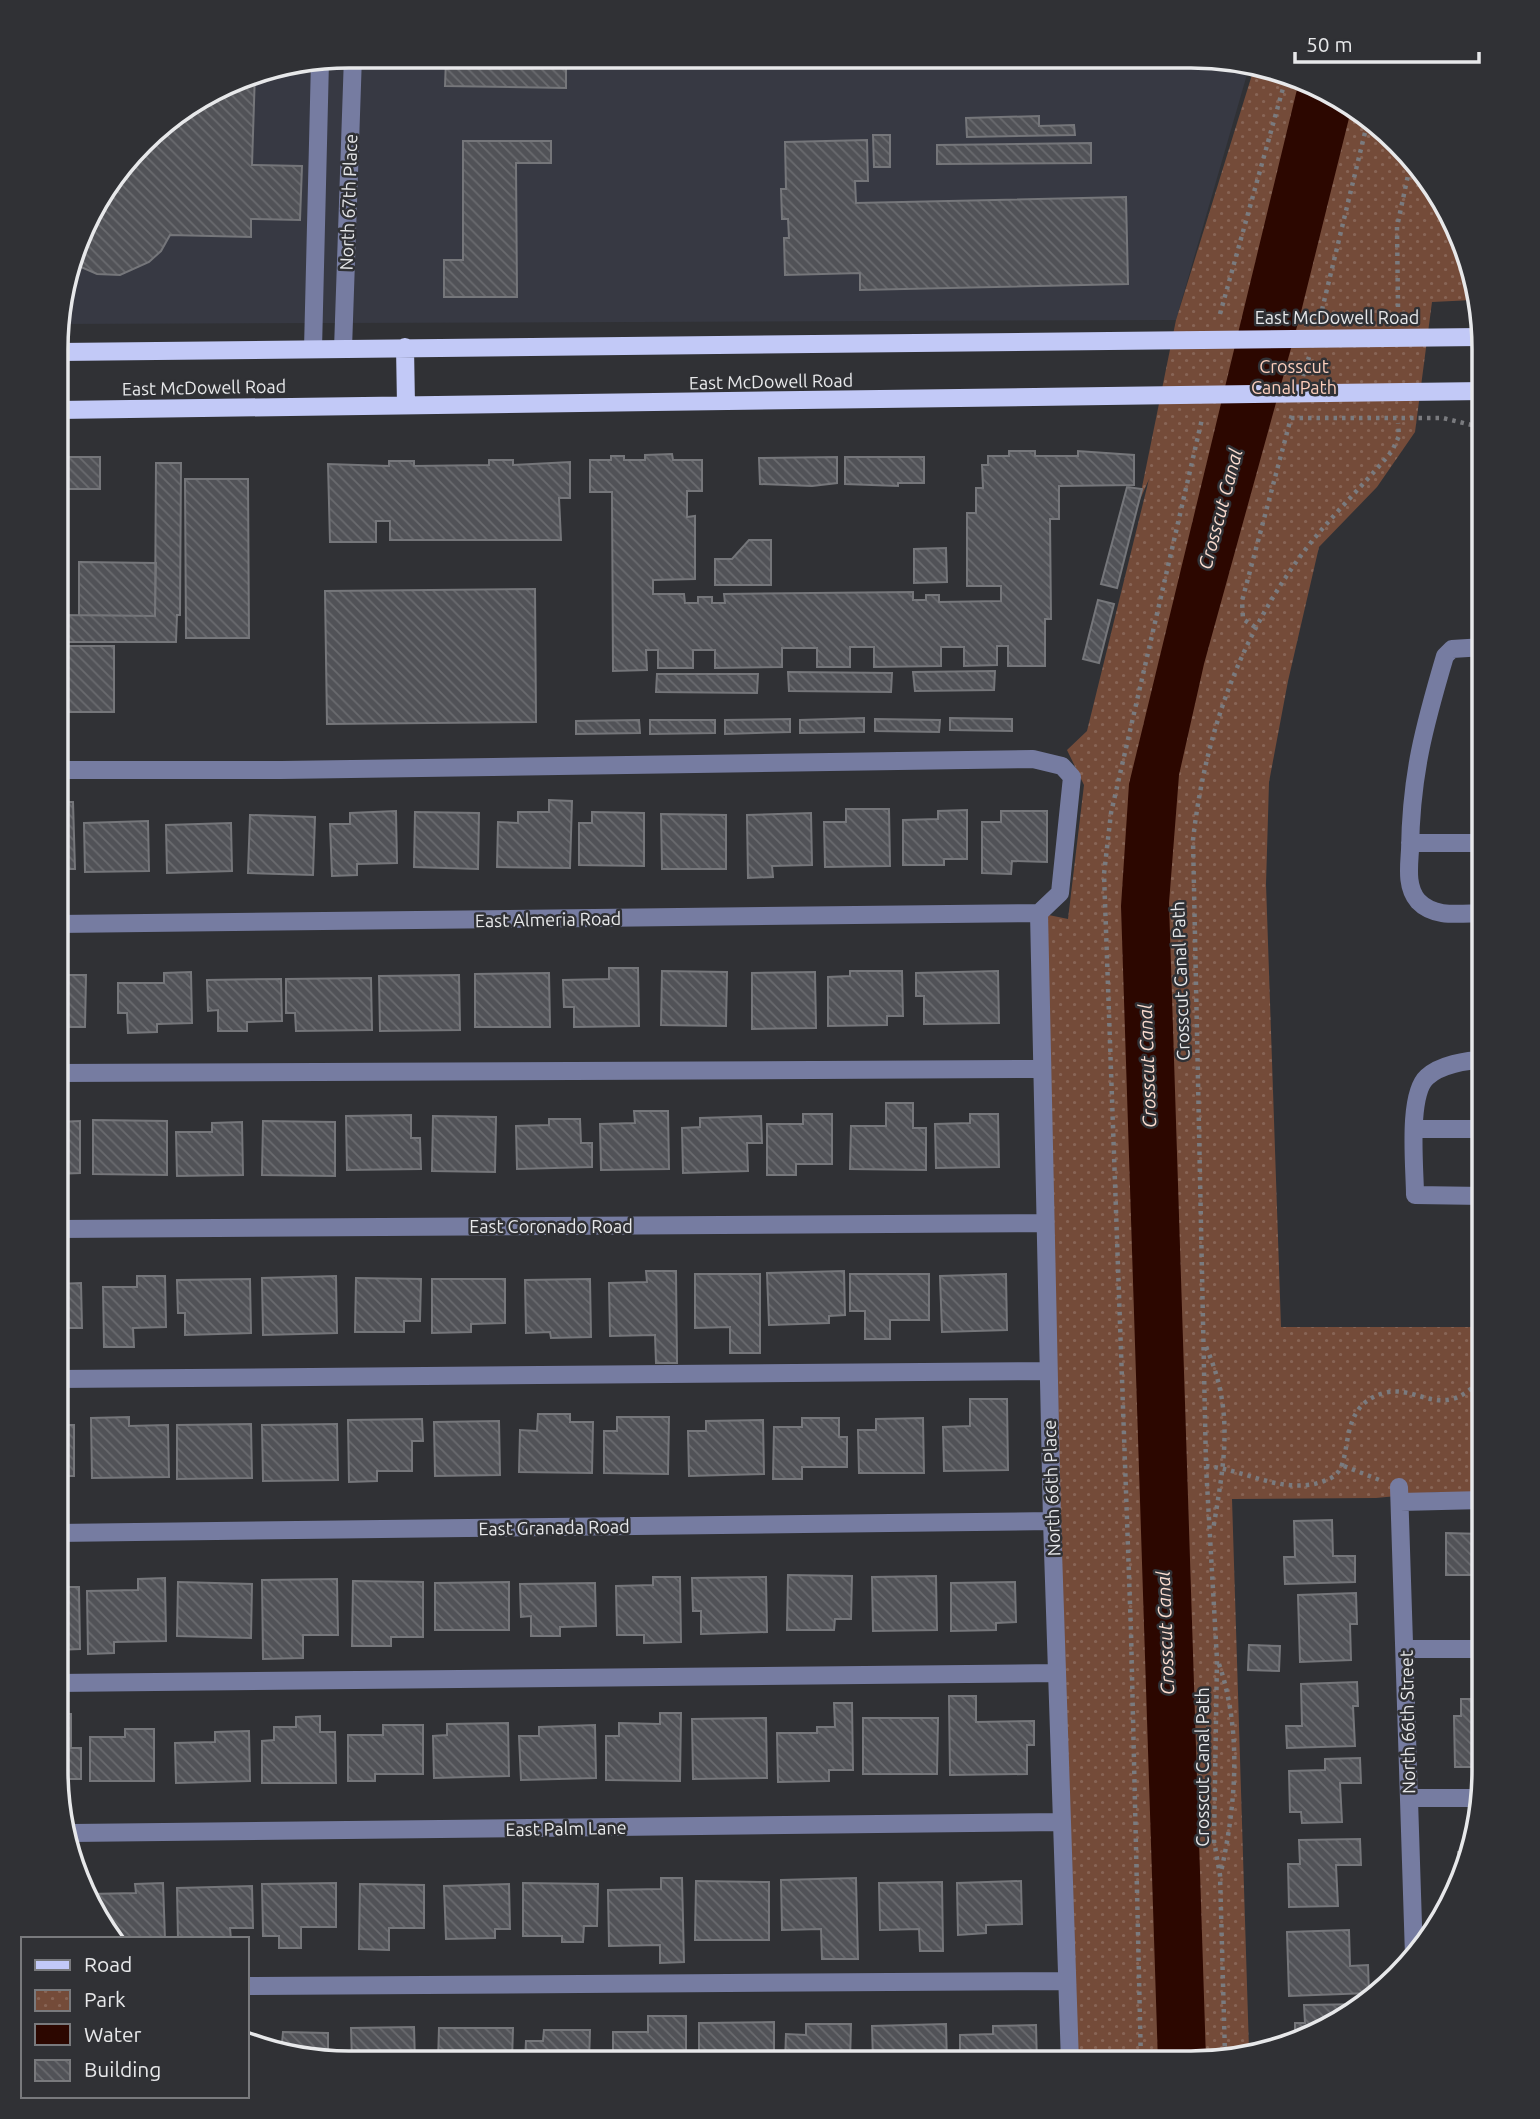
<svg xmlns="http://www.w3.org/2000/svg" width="1540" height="2119" font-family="Ubuntu,sans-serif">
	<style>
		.built { fill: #373943 }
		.park { fill: url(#park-dots) }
		.water { fill: #2c0700 }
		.building { fill: url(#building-back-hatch); stroke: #75767a; stroke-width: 2 }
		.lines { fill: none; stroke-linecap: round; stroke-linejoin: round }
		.path { stroke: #7a7b7f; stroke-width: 4.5; stroke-dasharray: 3.5 5; stroke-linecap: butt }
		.minor { stroke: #767ca1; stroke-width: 18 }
		.major { stroke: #c2c9f7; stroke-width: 18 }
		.labels { text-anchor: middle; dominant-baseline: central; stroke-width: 5; stroke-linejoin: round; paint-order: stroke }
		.street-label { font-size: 18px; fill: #e7e8ea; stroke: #303135 }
		.park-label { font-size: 18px; fill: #fccebc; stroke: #303135 }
		.water-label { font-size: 19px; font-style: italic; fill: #fbdccf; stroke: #303135 }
		.rim { fill: none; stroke: #e7e8ea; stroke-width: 3.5 }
	</style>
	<defs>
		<pattern id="park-dots" width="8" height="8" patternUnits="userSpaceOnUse" patternTransform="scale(1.75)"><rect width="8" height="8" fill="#744b39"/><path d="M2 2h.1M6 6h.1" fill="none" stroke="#886556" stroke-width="1.8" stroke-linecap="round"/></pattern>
		<pattern id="building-back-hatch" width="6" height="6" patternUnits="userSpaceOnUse" patternTransform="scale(1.75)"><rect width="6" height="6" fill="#515257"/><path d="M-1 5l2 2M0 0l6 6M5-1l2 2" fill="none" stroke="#6a6b6f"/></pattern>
	</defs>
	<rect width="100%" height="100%" fill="#303135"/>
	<path class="built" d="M 349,56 L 1230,59 L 1250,64 L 1176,320 L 59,324 L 59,310 L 95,203 L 156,128 L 254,72 Z"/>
	<path class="park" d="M 1255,65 L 1303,78 L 1369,116 L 1454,220 L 1473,300 L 1432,302 L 1415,432 L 1377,487 L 1319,547 L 1288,681 L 1269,782 L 1266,884 L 1281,1327 L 1484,1327 L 1483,1492 L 1438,1492 L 1376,1498 L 1232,1499 L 1249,2050 L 1191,2063 L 1070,2063 L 1039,913 L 1068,919 L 1084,785 L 1067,750 L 1087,731 L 1149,479 L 1139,502 L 1176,320 Z"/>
	<path class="water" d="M 1300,77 L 1352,106 L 1301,312 L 1204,664 L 1179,775 L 1169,903 L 1206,2060 L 1158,2063 L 1121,906 L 1129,784 Z"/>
	<path class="building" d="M 1064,58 L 1154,58 L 1154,61 L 1064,62 Z
		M 446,59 L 566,60 L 566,88 L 445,86 Z
		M 255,72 L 252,165 L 302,166 L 300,220 L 251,219 L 251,237 L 170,235 L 161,251 L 149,262 L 120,275 L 97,274 L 74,264 L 95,203 L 156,128 Z
		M 1039,116 L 1039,126 L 1074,125 L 1075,135 L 967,137 L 966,118 Z
		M 873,135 L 890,135 L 890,167 L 874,167 Z
		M 867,140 L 868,181 L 855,181 L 856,203 L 1126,197 L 1128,284 L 860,290 L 860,273 L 785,275 L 784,238 L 789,238 L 788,219 L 782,219 L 781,189 L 786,189 L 785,142 Z
		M 463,141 L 551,141 L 551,163 L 516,163 L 517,297 L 444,297 L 444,260 L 463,260 Z
		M 1091,143 L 1091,163 L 937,164 L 937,145 Z
		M 1009,451 L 1035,451 L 1035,456 L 1078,456 L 1078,451 L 1134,455 L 1134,485 L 1059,486 L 1059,519 L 1050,519 L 1051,619 L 1045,619 L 1045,666 L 1008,666 L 1008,646 L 997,646 L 997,665 L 964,666 L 964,647 L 941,647 L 941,666 L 874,667 L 874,647 L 850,647 L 850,667 L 817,667 L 817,648 L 782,648 L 782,667 L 715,668 L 715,650 L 693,650 L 693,668 L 658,668 L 658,650 L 646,650 L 647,670 L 613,671 L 612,492 L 590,492 L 590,460 L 611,460 L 611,456 L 624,456 L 624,460 L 645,460 L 645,455 L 672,454 L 673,460 L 702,460 L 702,491 L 687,491 L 687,517 L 695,516 L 695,579 L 653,580 L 653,594 L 684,594 L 685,603 L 698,603 L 698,597 L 712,597 L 712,603 L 725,603 L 724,594 L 913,592 L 913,600 L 926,600 L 926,595 L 939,595 L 939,602 L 1001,601 L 1001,586 L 967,586 L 967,513 L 976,513 L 976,488 L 983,488 L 982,465 L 988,465 L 988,456 L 1009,456 Z
		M 58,457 L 100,457 L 100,489 L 58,489 Z
		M 837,457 L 837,483 L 812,486 L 760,484 L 759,458 Z
		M 845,457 L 924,457 L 924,483 L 898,483 L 898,486 L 845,484 Z
		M 489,460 L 513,460 L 513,465 L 570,462 L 570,498 L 559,498 L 561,540 L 390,540 L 390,521 L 376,521 L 376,542 L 330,542 L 328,464 L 389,466 L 389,461 L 414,461 L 414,466 L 489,465 Z
		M 156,463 L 181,463 L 180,615 L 177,615 L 176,642 L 58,642 L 58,615 L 155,616 Z
		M 185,479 L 248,479 L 249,638 L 186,638 Z
		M 1127,487 L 1142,489 L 1117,588 L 1101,584 Z
		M 749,540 L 771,540 L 771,585 L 715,585 L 715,559 L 732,559 Z
		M 946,548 L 947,582 L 914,583 L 914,549 Z
		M 79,562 L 156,563 L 155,616 L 79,615 Z
		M 535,589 L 536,722 L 327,724 L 325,591 Z
		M 1098,600 L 1114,604 L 1099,663 L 1083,659 Z
		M 58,646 L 114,646 L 114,712 L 58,712 Z
		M 995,671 L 994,690 L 915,691 L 913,672 Z
		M 788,672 L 892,673 L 891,692 L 789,691 Z
		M 657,674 L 758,674 L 757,693 L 656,692 Z
		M 864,718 L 864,732 L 800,733 L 800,720 Z
		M 950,718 L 1012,719 L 1012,731 L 950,730 Z
		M 790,719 L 790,732 L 725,734 L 725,720 Z
		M 875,719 L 940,720 L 939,732 L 875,731 Z
		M 639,720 L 640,733 L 576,734 L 576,721 Z
		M 650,720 L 715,720 L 715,733 L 650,734 Z
		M 549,800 L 572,801 L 570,868 L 497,867 L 498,822 L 518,823 L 518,812 L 549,812 Z
		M 58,802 L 73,802 L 75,869 L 58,869 Z
		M 846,809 L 889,809 L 890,866 L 825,867 L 824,822 L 846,822 Z
		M 967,810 L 967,859 L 944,859 L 944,865 L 903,865 L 903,820 L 938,819 L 938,811 Z
		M 396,811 L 397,863 L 357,864 L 357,875 L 332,876 L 330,824 L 350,824 L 350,813 Z
		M 1001,811 L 1047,811 L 1047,862 L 1012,861 L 1011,874 L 982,873 L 982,822 L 1001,822 Z
		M 415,812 L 479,813 L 478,869 L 414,867 Z
		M 592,812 L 644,813 L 644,866 L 579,865 L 579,823 L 592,823 Z
		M 811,813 L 812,865 L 772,866 L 773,877 L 748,878 L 747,815 Z
		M 661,814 L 726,815 L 726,869 L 662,869 Z
		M 250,815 L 315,817 L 313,875 L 248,873 Z
		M 148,821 L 149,871 L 85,872 L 84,823 Z
		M 231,823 L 232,871 L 167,873 L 166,825 Z
		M 609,968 L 638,968 L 639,1026 L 574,1027 L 574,1007 L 564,1007 L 563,980 L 609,979 Z
		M 662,971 L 727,972 L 726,1026 L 661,1025 Z
		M 850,971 L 902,971 L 903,1016 L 887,1016 L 887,1025 L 828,1026 L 828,977 L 850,976 Z
		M 998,971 L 999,1023 L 924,1024 L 924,996 L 916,996 L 916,973 Z
		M 191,972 L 192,1023 L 157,1024 L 157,1032 L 128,1033 L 127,1013 L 118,1013 L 118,983 L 164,983 L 164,973 Z
		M 815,972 L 816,1028 L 752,1029 L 752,973 Z
		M 549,973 L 550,1027 L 475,1027 L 475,974 Z
		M 57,975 L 86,975 L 85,1027 L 57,1027 Z
		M 459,975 L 460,1030 L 380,1031 L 379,976 Z
		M 371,978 L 372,1030 L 296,1031 L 295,1013 L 286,1013 L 286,979 Z
		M 281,979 L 282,1021 L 247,1022 L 247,1031 L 218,1031 L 218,1010 L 208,1011 L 207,980 Z
		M 886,1103 L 913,1103 L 913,1128 L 926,1128 L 926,1170 L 850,1169 L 851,1126 L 886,1126 Z
		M 634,1111 L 668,1111 L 669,1169 L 601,1170 L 600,1124 L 635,1123 Z
		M 803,1114 L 832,1114 L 832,1164 L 796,1164 L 796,1175 L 767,1175 L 767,1124 L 803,1124 Z
		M 970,1114 L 998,1114 L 999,1167 L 936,1168 L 935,1124 L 970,1123 Z
		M 411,1115 L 411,1138 L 420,1138 L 421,1169 L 347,1170 L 346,1116 Z
		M 433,1116 L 496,1117 L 495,1172 L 432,1171 Z
		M 761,1116 L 762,1143 L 747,1143 L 748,1171 L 683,1173 L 682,1128 L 700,1127 L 700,1118 Z
		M 549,1119 L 580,1119 L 581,1143 L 592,1143 L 592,1167 L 517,1169 L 516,1126 L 549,1125 Z
		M 93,1120 L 167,1121 L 167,1175 L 93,1174 Z
		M 80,1121 L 80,1173 L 57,1174 L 57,1122 Z
		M 263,1121 L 335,1122 L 335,1176 L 262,1175 Z
		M 242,1122 L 243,1175 L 177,1176 L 176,1132 L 212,1132 L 212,1123 Z
		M 646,1271 L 676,1271 L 677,1363 L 656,1363 L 655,1335 L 610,1336 L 609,1283 L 647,1282 Z
		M 844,1271 L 845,1315 L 829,1316 L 829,1323 L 769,1325 L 767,1273 Z
		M 695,1274 L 760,1274 L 760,1353 L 730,1353 L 730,1327 L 695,1328 Z
		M 850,1274 L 929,1274 L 929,1320 L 890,1320 L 890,1339 L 865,1339 L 865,1311 L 850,1311 Z
		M 1006,1274 L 1007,1330 L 942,1332 L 940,1276 Z
		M 137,1276 L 165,1276 L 166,1327 L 133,1328 L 134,1347 L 104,1347 L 103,1287 L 137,1287 Z
		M 336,1276 L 337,1333 L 263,1335 L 262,1278 Z
		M 356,1278 L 421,1279 L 420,1321 L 404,1321 L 404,1332 L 355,1332 Z
		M 250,1279 L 251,1333 L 185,1335 L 185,1313 L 178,1313 L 177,1280 Z
		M 432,1279 L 505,1279 L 505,1323 L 471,1324 L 471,1332 L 432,1333 Z
		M 590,1279 L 591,1337 L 551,1338 L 550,1332 L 526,1333 L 525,1280 Z
		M 81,1283 L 82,1328 L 61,1328 L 61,1337 L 57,1337 L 57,1284 Z
		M 970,1399 L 1007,1399 L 1008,1470 L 944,1471 L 943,1427 L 970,1426 Z
		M 538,1414 L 570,1414 L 570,1422 L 593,1422 L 592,1473 L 519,1472 L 520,1430 L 537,1431 Z
		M 129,1417 L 129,1426 L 168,1425 L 169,1477 L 92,1478 L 91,1418 Z
		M 617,1417 L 669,1417 L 668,1474 L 604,1473 L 604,1431 L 617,1431 Z
		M 802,1418 L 839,1418 L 839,1437 L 847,1437 L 847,1467 L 802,1467 L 802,1479 L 773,1479 L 774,1427 L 802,1427 Z
		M 923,1418 L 924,1473 L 859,1473 L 858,1430 L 876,1430 L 876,1419 Z
		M 422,1419 L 423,1441 L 412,1441 L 412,1471 L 377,1471 L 377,1481 L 349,1482 L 348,1420 Z
		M 763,1420 L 764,1474 L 689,1476 L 688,1431 L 706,1431 L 706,1421 Z
		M 499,1421 L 500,1475 L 435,1476 L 434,1422 Z
		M 251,1424 L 252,1478 L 177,1479 L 177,1425 Z
		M 337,1424 L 338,1480 L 263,1481 L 262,1425 Z
		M 57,1425 L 74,1425 L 74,1476 L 57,1476 Z
		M 1332,1520 L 1333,1556 L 1355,1556 L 1355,1582 L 1285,1584 L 1284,1557 L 1295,1557 L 1294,1521 Z
		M 1446,1533 L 1483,1534 L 1483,1575 L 1446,1575 Z
		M 788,1575 L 852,1576 L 851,1619 L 835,1619 L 834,1630 L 787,1630 Z
		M 936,1576 L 937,1630 L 873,1631 L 872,1577 Z
		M 653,1577 L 680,1577 L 681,1642 L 644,1643 L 644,1635 L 617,1635 L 616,1586 L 653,1585 Z
		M 766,1577 L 767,1632 L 701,1634 L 701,1611 L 693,1611 L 692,1578 Z
		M 165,1578 L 166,1641 L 114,1642 L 114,1653 L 88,1654 L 87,1591 L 138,1590 L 138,1579 Z
		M 337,1579 L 338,1635 L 303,1635 L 303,1658 L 263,1659 L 262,1580 Z
		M 353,1581 L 423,1582 L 423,1637 L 391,1637 L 391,1646 L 352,1646 Z
		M 178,1582 L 252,1584 L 251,1638 L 177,1636 Z
		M 509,1582 L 509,1630 L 435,1630 L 435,1583 Z
		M 1015,1582 L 1016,1622 L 996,1623 L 996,1630 L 951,1631 L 951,1583 Z
		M 595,1583 L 596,1626 L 560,1627 L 560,1636 L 531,1636 L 531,1616 L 521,1617 L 520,1584 Z
		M 56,1587 L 79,1587 L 80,1649 L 56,1650 Z
		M 1356,1593 L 1357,1624 L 1350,1624 L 1351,1660 L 1300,1662 L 1298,1595 Z
		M 1249,1645 L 1280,1646 L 1279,1671 L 1248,1670 Z
		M 1357,1682 L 1358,1706 L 1353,1706 L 1355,1746 L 1287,1748 L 1286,1726 L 1302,1726 L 1301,1684 Z
		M 949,1696 L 976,1696 L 976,1722 L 1034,1721 L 1034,1745 L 1027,1745 L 1027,1774 L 950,1775 Z
		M 1461,1699 L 1483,1699 L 1483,1767 L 1455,1767 L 1454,1716 L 1461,1716 Z
		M 834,1703 L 852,1703 L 853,1770 L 829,1770 L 829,1781 L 778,1782 L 777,1733 L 817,1733 L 817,1727 L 835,1727 Z
		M 660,1713 L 681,1713 L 680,1781 L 606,1780 L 606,1736 L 619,1736 L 619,1723 L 660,1724 Z
		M 56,1714 L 71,1714 L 71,1748 L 81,1748 L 81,1779 L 58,1779 Z
		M 320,1716 L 320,1732 L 335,1732 L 336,1783 L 262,1783 L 262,1741 L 274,1740 L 274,1727 L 296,1727 L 296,1717 Z
		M 766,1718 L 767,1778 L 693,1779 L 692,1719 Z
		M 863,1718 L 938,1718 L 937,1774 L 863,1774 Z
		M 508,1723 L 509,1776 L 434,1778 L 433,1736 L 447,1735 L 447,1724 Z
		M 383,1725 L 423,1725 L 423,1774 L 375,1774 L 375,1781 L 348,1781 L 348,1735 L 383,1735 Z
		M 595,1725 L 596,1778 L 521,1780 L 519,1736 L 539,1736 L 539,1727 Z
		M 125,1729 L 154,1729 L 154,1781 L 90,1781 L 90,1737 L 125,1737 Z
		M 249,1731 L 250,1781 L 176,1783 L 175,1743 L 215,1742 L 215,1732 Z
		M 1360,1758 L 1361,1783 L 1340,1783 L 1342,1822 L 1302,1823 L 1301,1812 L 1290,1812 L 1289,1771 L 1325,1770 L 1325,1759 Z
		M 1360,1839 L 1361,1865 L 1336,1865 L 1338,1906 L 1289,1907 L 1288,1864 L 1300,1864 L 1299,1840 Z
		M 1458,1852 L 1471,1852 L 1461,1879 L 1459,1879 Z
		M 661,1878 L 682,1878 L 684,1962 L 660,1963 L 660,1945 L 609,1946 L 608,1890 L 661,1889 Z
		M 856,1878 L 858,1959 L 822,1959 L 821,1929 L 782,1930 L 781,1880 Z
		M 696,1881 L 769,1882 L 769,1940 L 695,1940 Z
		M 1021,1881 L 1022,1924 L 986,1925 L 986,1933 L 958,1935 L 957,1883 Z
		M 942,1882 L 943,1951 L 920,1951 L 919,1929 L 880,1930 L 879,1883 Z
		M 163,1883 L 165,1939 L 112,1939 L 89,1904 L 89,1894 L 136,1893 L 135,1884 Z
		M 336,1883 L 336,1927 L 301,1927 L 301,1948 L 279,1948 L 279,1936 L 263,1936 L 262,1884 Z
		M 523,1883 L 598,1884 L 597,1926 L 584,1926 L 583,1942 L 562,1942 L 562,1936 L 523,1936 Z
		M 360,1884 L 424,1885 L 424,1928 L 389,1928 L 389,1950 L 359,1949 Z
		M 509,1884 L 510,1929 L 495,1929 L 495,1938 L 446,1939 L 444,1886 Z
		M 252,1886 L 253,1928 L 230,1928 L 231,1939 L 178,1939 L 177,1888 Z
		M 1349,1930 L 1350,1966 L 1368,1965 L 1369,1993 L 1289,1996 L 1287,1932 Z
		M 1364,2004 L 1320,2033 L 1295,2039 L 1295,2023 L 1305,2023 L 1304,2005 Z
		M 648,2016 L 686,2016 L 686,2062 L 613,2061 L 613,2032 L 648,2032 Z
		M 774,2022 L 774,2062 L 699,2062 L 699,2023 Z
		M 806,2024 L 851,2024 L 850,2062 L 785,2062 L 786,2034 L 806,2035 Z
		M 946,2024 L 947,2062 L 873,2062 L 872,2026 Z
		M 1036,2025 L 1037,2063 L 960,2062 L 960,2035 L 993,2034 L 993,2026 Z
		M 414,2027 L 415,2061 L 352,2061 L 351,2028 Z
		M 439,2028 L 513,2028 L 512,2061 L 438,2061 Z
		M 544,2030 L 590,2030 L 589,2061 L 525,2061 L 526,2041 L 543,2041 Z
		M 283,2032 L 328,2033 L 328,2056 L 341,2056 L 340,2061 L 311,2061 L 266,2043 L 282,2043 Z"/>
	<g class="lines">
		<path class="path" d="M 1398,307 L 1397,227 L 1410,166
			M 1220,314 L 1287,74
			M 1320,318 L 1369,116
			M 1303,376 L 1309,357
			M 1291,418 L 1443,418 L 1484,428
			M 1255,627 L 1243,619 L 1242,601 L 1292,414
			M 1206,1347 C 1235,1412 1224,1463 1213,1530
			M 1206,1466 C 1248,1470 1289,1499 1331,1478 C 1357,1465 1333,1407 1384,1393 C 1408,1386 1428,1405 1452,1399 C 1465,1396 1473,1386 1484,1379
			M 1344,1466 L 1382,1481
			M 1219,1664 C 1242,1731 1236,1804 1221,1872
			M 1225,2055 L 1220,1875 L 1214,1841 L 1217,1660 L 1206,1466 L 1193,840 C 1204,742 1235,650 1292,568 C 1321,525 1360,490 1392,451 L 1399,436 L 1398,423
			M 1141,2063 L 1131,1632 L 1104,874 L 1111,813 L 1202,419"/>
		<path class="minor" d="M 313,349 L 320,61
			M 343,349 L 353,56
			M 58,770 L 281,770 L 1033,759 L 1062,766 L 1072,777 L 1060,893 L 1039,913
			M 1410,843 L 1484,843
			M 1039,913 L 1052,1521 L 1070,2063
			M 1484,913 C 1462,913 1435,919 1418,901 C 1406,887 1409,867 1410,850 C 1411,775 1424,727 1445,656 L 1452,649 L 1484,647
			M 57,924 L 1039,913
			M 57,1073 L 1042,1069
			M 1415,1129 L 1484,1129
			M 1484,1196 L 1415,1195 C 1415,1169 1407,1095 1427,1077 C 1440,1065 1466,1060 1484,1060
			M 57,1229 L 1045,1223
			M 57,1379 L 1048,1371
			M 1399,1487 L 1414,1956
			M 1400,1502 L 1483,1500
			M 56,1533 L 1052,1521
			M 1406,1649 L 1483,1649
			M 56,1683 L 1057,1673
			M 1409,1798 L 1482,1798
			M 71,1833 L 1062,1822
			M 247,1986 L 1067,1981"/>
		<path class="major" d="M 405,347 L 406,405
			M 58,352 L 1481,337
			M 58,410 L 1484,391"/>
	</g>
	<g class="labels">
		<g class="street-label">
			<text transform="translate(348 202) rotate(-88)">North 67th Place</text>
			<text x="1337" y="317">East McDowell Road</text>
			<text transform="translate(771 381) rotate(-1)">East McDowell Road</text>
			<text transform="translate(204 387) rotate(-1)">East McDowell Road</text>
			<text transform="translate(548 919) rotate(-1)">East Almeria Road</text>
			<text transform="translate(1180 981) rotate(-92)">Crosscut Canal Path</text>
			<text x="551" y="1226">East Coronado Road</text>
			<text transform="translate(1051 1488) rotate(-92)">North 66th Place</text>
			<text transform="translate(554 1527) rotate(-1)">East Granada Road</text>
			<text transform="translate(1407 1722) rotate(-91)">North 66th Street</text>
			<text transform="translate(1202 1767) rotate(-90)">Crosscut Canal Path</text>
			<text transform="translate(566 1828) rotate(-1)">East Palm Lane</text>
		</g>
		<g class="park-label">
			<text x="1294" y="366">Crosscut<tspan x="1294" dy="21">Canal Path</tspan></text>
		</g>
		<g class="water-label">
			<text transform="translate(1220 509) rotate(-75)">Crosscut Canal</text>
			<text transform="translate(1147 1066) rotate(-92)">Crosscut Canal</text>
			<text transform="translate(1165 1633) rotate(-92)">Crosscut Canal</text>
		</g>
	</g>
	<path d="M0 0H1540V2119H0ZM349 68H1191A281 281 0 0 1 1472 349V1770A281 281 0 0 1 1191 2051H349A281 281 0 0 1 68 1770V349A281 281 0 0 1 349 68Z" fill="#303135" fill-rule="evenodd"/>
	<path class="rim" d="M349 68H1191A281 281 0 0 1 1472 349V1770A281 281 0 0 1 1191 2051H349A281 281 0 0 1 68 1770V349A281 281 0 0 1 349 68Z"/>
	<rect x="21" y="1937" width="228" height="161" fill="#303135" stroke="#797a7d" stroke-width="2"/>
	<rect x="35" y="1960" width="35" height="10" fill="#c2c9f7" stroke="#797a7d" stroke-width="2"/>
	<text x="84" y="1972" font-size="21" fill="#e7e8ea">Road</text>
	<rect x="35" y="1990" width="35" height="21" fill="url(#park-dots)" stroke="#797a7d" stroke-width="2"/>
	<text x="84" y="2007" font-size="21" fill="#e7e8ea">Park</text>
	<rect x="35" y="2024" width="35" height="21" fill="#2c0700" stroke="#797a7d" stroke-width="2"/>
	<text x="84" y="2042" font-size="21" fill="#e7e8ea">Water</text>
	<rect x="35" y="2060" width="35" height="21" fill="url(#building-back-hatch)" stroke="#797a7d" stroke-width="2"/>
	<text x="84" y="2077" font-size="21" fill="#e7e8ea">Building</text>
	<path d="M1295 52v10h184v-10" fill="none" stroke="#e7e8ea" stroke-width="3.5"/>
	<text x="1306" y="52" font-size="21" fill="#e7e8ea" stroke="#303135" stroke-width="5" paint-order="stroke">50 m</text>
</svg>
